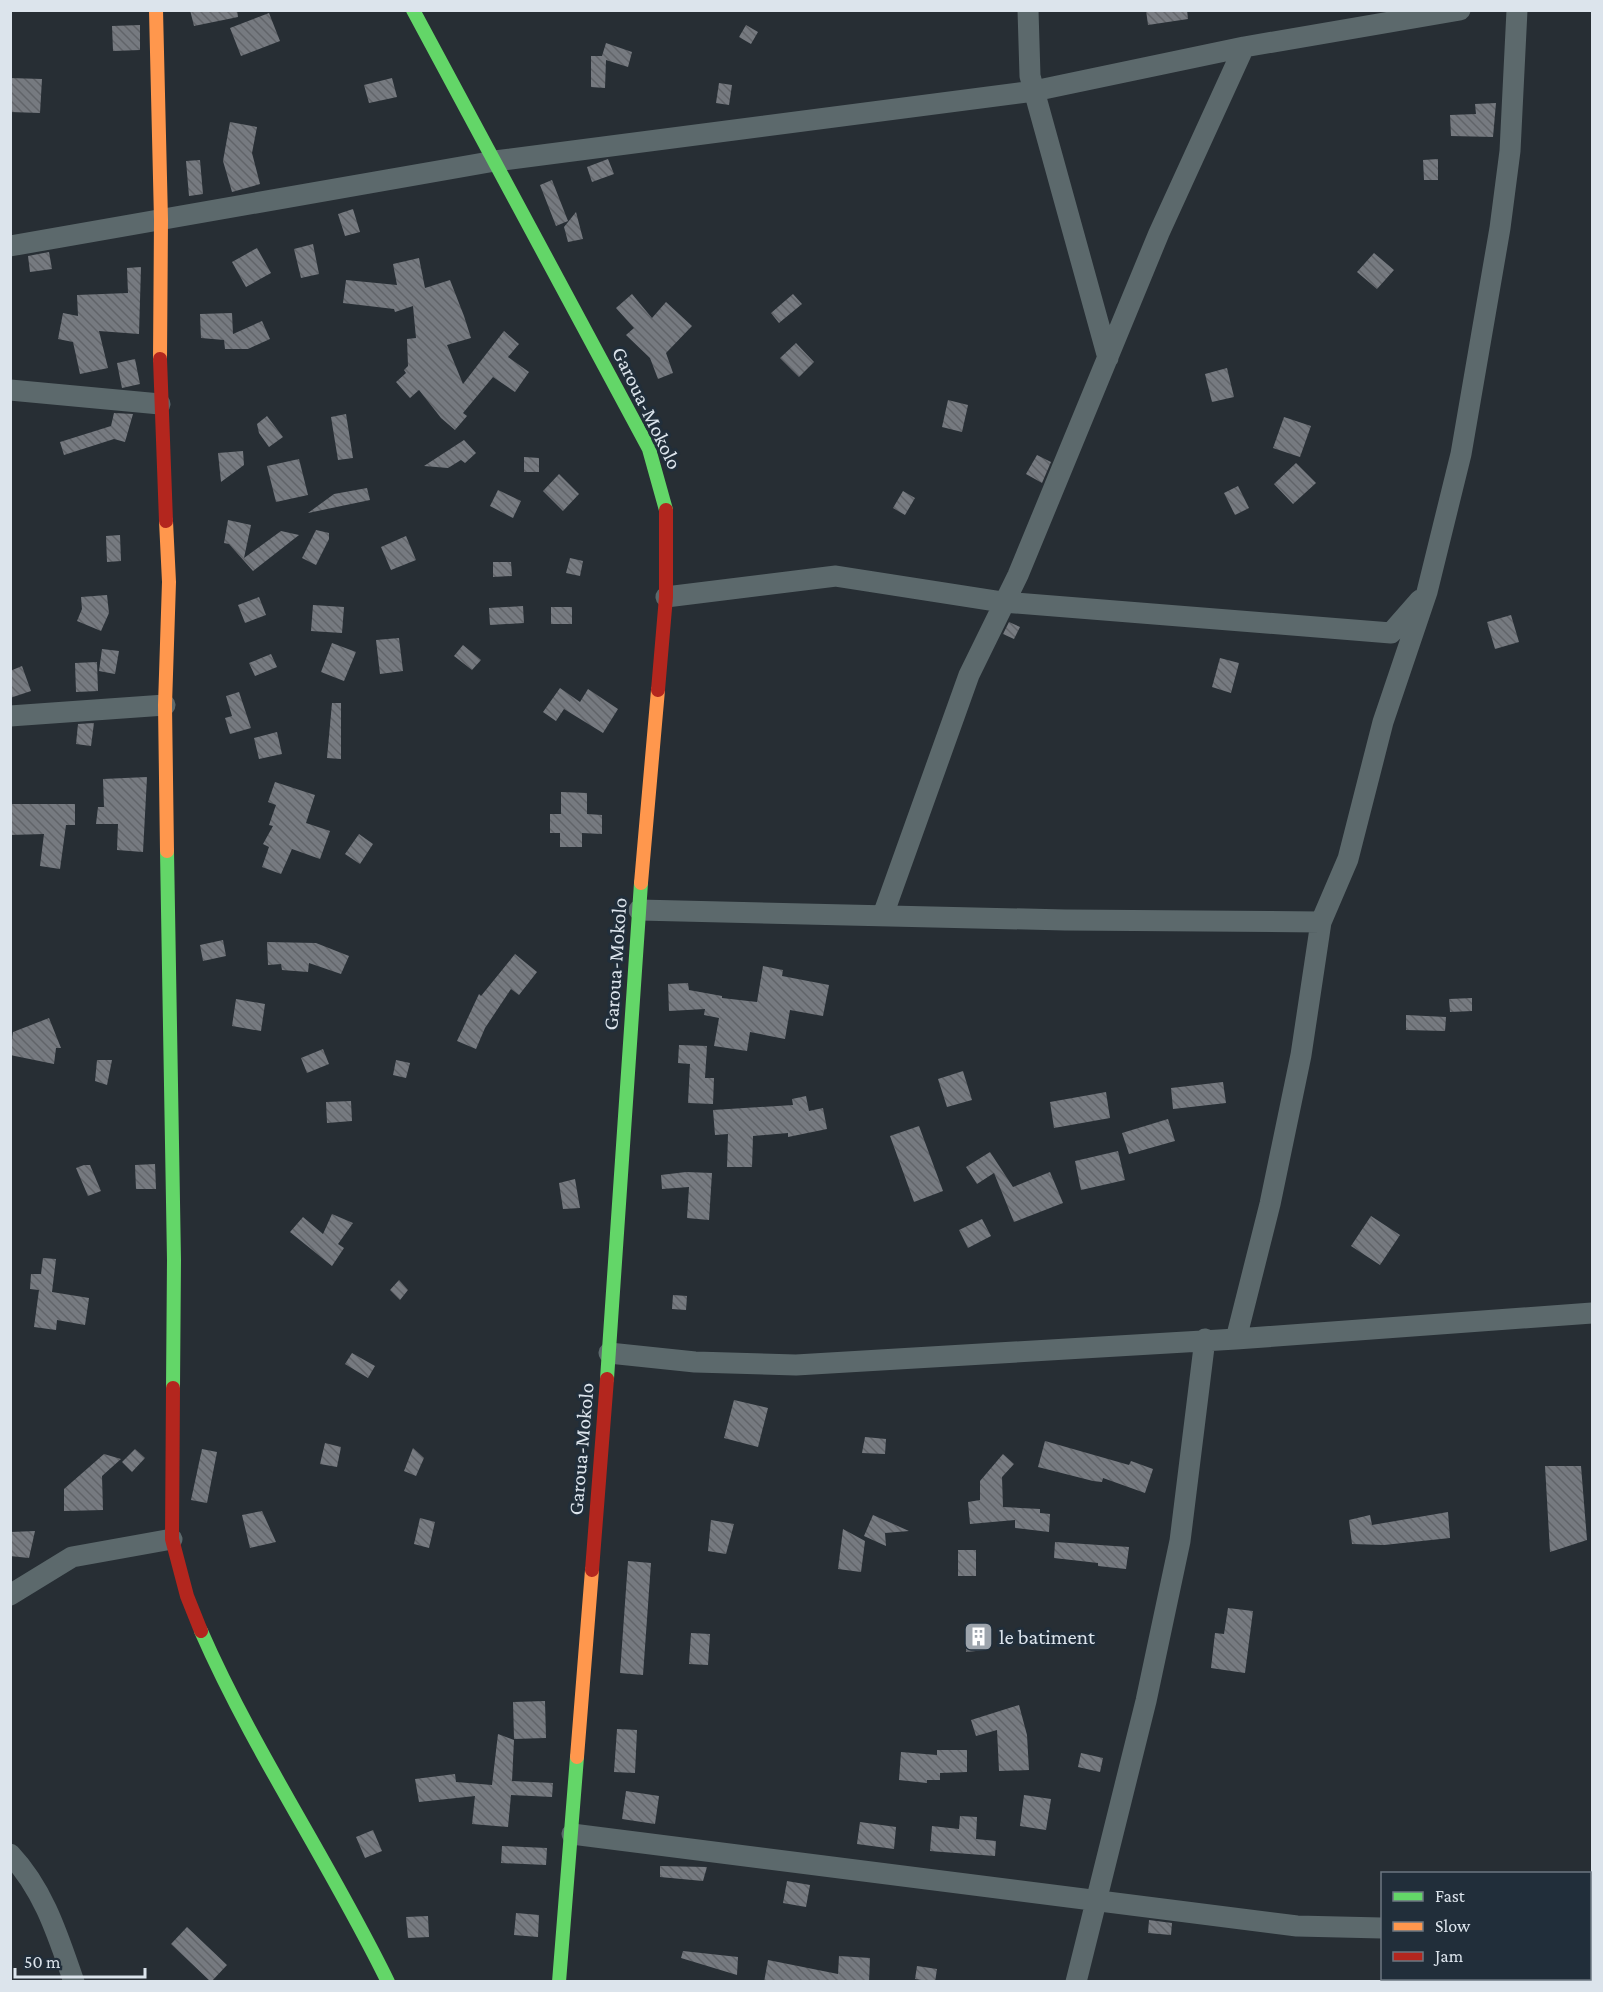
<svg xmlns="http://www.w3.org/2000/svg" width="1603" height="1992" font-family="'Crimson Pro',serif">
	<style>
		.building { fill: url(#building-back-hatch) }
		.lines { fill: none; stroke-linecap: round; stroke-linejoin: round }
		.street { stroke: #5c696c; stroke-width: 21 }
		.fast { stroke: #63d668; stroke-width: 14 }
		.slow { stroke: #ff974d; stroke-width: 14 }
		.jam { stroke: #b3261e; stroke-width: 14 }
		.labels { text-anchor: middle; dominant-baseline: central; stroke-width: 6; stroke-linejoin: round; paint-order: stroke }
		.street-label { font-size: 21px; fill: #dce4ec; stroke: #212e3a }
		.poi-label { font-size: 21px; fill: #dce4ec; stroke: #212e3a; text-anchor: start }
	</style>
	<defs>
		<pattern id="building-back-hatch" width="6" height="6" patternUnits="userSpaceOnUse" patternTransform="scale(1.5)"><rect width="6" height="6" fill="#767a80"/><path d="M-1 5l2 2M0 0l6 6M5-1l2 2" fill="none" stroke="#616469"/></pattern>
	</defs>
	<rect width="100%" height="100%" fill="#272e34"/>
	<path class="building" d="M 190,10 L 237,10 L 238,17 L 194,26 Z
		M 1146,10 L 1187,10 L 1188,19 L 1148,25 Z
		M 269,13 L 280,41 L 241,56 L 230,28 Z
		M 140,25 L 140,50 L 113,51 L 112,26 Z
		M 746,25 L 758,32 L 751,44 L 739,37 Z
		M 606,43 L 632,52 L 628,67 L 606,60 L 605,88 L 591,87 L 591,56 L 602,56 Z
		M 10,78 L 42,79 L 40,113 L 10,112 Z
		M 392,78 L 397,97 L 369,103 L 364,85 Z
		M 719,83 L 732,85 L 729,105 L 716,103 Z
		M 1496,103 L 1493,137 L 1451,136 L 1450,115 L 1476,114 L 1475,104 Z
		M 230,122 L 257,127 L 252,153 L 260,184 L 232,192 L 223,161 Z
		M 608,159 L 614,174 L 592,182 L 587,167 Z
		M 1438,159 L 1438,180 L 1424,180 L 1423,160 Z
		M 200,160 L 203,194 L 189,196 L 186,161 Z
		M 552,180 L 568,221 L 556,226 L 540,185 Z
		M 353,209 L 360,232 L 345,236 L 338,214 Z
		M 576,212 L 583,239 L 568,242 L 564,227 Z
		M 313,244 L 319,274 L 301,278 L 294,249 Z
		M 257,248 L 271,273 L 246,287 L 232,262 Z
		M 49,252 L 52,269 L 30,272 L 28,256 Z
		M 1374,253 L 1394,270 L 1377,289 L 1357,272 Z
		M 419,258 L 425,288 L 450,280 L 464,316 L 471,338 L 447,345 L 463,384 L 504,331 L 519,344 L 508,357 L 529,372 L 515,392 L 493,377 L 463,413 L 467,416 L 455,430 L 441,418 L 419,390 L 410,398 L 396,382 L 406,373 L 404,370 L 408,366 L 407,339 L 416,338 L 413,306 L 395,312 L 394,309 L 343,303 L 346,280 L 397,285 L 393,264 Z
		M 141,267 L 139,334 L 99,331 L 108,368 L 80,374 L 73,342 L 58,339 L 63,313 L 78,316 L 77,295 L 128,293 L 127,268 Z
		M 632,294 L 652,318 L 666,302 L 692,326 L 666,353 L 673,373 L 658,379 L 650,358 L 626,335 L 634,328 L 616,308 Z
		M 793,294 L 802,304 L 779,323 L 771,313 Z
		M 232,313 L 233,334 L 262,321 L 270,339 L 248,349 L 225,349 L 224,340 L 201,338 L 200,314 Z
		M 796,343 L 814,362 L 799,377 L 780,358 Z
		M 135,359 L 140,384 L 122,388 L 117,363 Z
		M 1227,368 L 1234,397 L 1212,402 L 1205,374 Z
		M 948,400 L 968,405 L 962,432 L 942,427 Z
		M 114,413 L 133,414 L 125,442 L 114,439 L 64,455 L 60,442 L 111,426 Z
		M 346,414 L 353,458 L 338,460 L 331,417 Z
		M 267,416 L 283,437 L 269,447 L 259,433 L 257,424 Z
		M 1284,417 L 1311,426 L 1300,457 L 1273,448 Z
		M 464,440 L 476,453 L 465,463 L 461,460 L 448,468 L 424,466 Z
		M 243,451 L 244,465 L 221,482 L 218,453 Z
		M 1037,455 L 1051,462 L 1042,483 L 1026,474 Z
		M 524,457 L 539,458 L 539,472 L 524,472 Z
		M 299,459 L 308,495 L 276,502 L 267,466 Z
		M 1296,463 L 1316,483 L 1293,504 L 1274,484 Z
		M 559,474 L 579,494 L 563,511 L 543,491 Z
		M 1238,486 L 1249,508 L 1235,515 L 1224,493 Z
		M 367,488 L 370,500 L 308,513 L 334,494 Z
		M 498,490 L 521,501 L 513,518 L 490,506 Z
		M 903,491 L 915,498 L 905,515 L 893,508 Z
		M 228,520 L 251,525 L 244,558 L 281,531 L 299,535 L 253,571 L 229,544 L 224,543 Z
		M 316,530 L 329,533 L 329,539 L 316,565 L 302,558 Z
		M 120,535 L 121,561 L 107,562 L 106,536 Z
		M 406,536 L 416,560 L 391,570 L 381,547 Z
		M 570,558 L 583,561 L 580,576 L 566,573 Z
		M 493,562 L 511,562 L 512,576 L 493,577 Z
		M 107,595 L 109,613 L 101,631 L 77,621 L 82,609 L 81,597 Z
		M 259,597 L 266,615 L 245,623 L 238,605 Z
		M 313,605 L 344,607 L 342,633 L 311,631 Z
		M 523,606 L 524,623 L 490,625 L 489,608 Z
		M 551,607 L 572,607 L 572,624 L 551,624 Z
		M 1511,615 L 1519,642 L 1495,649 L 1487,622 Z
		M 1009,622 L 1020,627 L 1014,639 L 1003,634 Z
		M 399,638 L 403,671 L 380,674 L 376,640 Z
		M 332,643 L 356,652 L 344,681 L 321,672 Z
		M 463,645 L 481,660 L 472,670 L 454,656 Z
		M 102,649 L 119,651 L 115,674 L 99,671 Z
		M 271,654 L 277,667 L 255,676 L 249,663 Z
		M 1220,658 L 1239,663 L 1231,693 L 1212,687 Z
		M 97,662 L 98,691 L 76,692 L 75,663 Z
		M 22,666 L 31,691 L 10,698 L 10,671 Z
		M 560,688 L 580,702 L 588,689 L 618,709 L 603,733 L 564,709 L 556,721 L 543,712 Z
		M 239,692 L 251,728 L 230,734 L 225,718 L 232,716 L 226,696 Z
		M 332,703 L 341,703 L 341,759 L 327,758 Z
		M 94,723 L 91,746 L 76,744 L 78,724 Z
		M 277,732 L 282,754 L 259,759 L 254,738 Z
		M 147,777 L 143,852 L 117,850 L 118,824 L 96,824 L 98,807 L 104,807 L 103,779 Z
		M 275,782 L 315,795 L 306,823 L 330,831 L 320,859 L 292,849 L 281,874 L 262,867 L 269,847 L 263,844 L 273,826 L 269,825 L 276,805 L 268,802 Z
		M 561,792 L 587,793 L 587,814 L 602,815 L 602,834 L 582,833 L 582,847 L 560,847 L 560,833 L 550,833 L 550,814 L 561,814 Z
		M 10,804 L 75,804 L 75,825 L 66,825 L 60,869 L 40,866 L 44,834 L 10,835 Z
		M 359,834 L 373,844 L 360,864 L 345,854 Z
		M 223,940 L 226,956 L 203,961 L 200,945 Z
		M 267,942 L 316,943 L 349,956 L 341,974 L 309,963 L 308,972 L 282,970 L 281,964 L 268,965 Z
		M 515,954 L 537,972 L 519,995 L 511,989 L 485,1028 L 476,1049 L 457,1041 L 479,994 L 481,996 Z
		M 763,966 L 783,970 L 782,976 L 829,985 L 823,1016 L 790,1010 L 785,1039 L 750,1032 L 747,1051 L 714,1046 L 719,1018 L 704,1015 L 705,1009 L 669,1011 L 668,984 L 688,983 L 689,990 L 722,996 L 722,998 L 757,1002 Z
		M 1472,998 L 1472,1011 L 1450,1012 L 1449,999 Z
		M 236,999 L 265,1004 L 261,1031 L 232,1026 Z
		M 1406,1015 L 1446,1017 L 1445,1031 L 1406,1030 Z
		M 49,1018 L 61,1048 L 56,1048 L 54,1064 L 10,1055 L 13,1032 Z
		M 679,1045 L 707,1046 L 705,1078 L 714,1078 L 713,1104 L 688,1103 L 690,1064 L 678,1063 Z
		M 323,1049 L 329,1064 L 307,1073 L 301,1058 Z
		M 97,1060 L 112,1060 L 107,1085 L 95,1081 Z
		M 396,1060 L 410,1063 L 406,1078 L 393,1075 Z
		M 963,1071 L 972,1100 L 947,1107 L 938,1079 Z
		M 1223,1082 L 1226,1103 L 1173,1109 L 1171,1088 Z
		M 1106,1092 L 1110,1118 L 1054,1128 L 1050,1102 Z
		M 806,1096 L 809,1111 L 823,1108 L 827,1129 L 788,1137 L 788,1133 L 753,1136 L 752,1167 L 727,1167 L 728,1134 L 715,1135 L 713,1110 L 793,1105 L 792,1099 Z
		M 351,1101 L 352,1121 L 327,1123 L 326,1102 Z
		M 1168,1119 L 1175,1141 L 1129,1154 L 1122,1133 Z
		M 919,1126 L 943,1191 L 914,1202 L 890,1136 Z
		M 1118,1151 L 1125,1180 L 1081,1190 L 1075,1161 Z
		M 990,1152 L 1013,1187 L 1050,1172 L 1063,1203 L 1014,1222 L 994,1173 L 977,1184 L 966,1167 Z
		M 155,1164 L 156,1189 L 136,1189 L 135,1165 Z
		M 84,1165 L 90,1165 L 101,1191 L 88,1196 L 76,1168 Z
		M 686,1172 L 712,1173 L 709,1220 L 687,1218 L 689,1187 L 662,1189 L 661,1175 Z
		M 575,1179 L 580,1208 L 563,1209 L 559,1183 Z
		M 332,1214 L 353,1223 L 338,1244 L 344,1248 L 332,1266 L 290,1232 L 303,1217 L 323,1234 Z
		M 1371,1216 L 1400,1235 L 1380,1265 L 1351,1246 Z
		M 982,1219 L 991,1236 L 968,1248 L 959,1230 Z
		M 43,1258 L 56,1259 L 52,1292 L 89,1298 L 85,1325 L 57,1320 L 56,1330 L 34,1327 L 39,1290 L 30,1289 L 31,1274 L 41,1274 Z
		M 399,1280 L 408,1290 L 400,1300 L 390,1290 Z
		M 673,1295 L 687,1296 L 686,1310 L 672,1309 Z
		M 352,1353 L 375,1366 L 368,1378 L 345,1364 Z
		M 734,1400 L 768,1408 L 758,1447 L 724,1438 Z
		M 865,1437 L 886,1439 L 885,1454 L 862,1453 Z
		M 1045,1441 L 1129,1465 L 1131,1461 L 1153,1469 L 1145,1493 L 1103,1478 L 1102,1482 L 1093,1481 L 1038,1467 Z
		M 325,1443 L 341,1447 L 337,1467 L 320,1464 Z
		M 413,1448 L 424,1458 L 416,1476 L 404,1471 Z
		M 135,1449 L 145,1458 L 132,1472 L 122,1462 Z
		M 202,1449 L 217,1452 L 207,1503 L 191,1500 Z
		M 104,1454 L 121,1459 L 102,1476 L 103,1510 L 64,1511 L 64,1489 Z
		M 1003,1454 L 1014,1464 L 1002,1477 L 1003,1507 L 1040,1509 L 1040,1513 L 1050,1514 L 1049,1532 L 1015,1528 L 1015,1520 L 970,1524 L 968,1502 L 980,1500 L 980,1481 Z
		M 1545,1466 L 1581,1466 L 1587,1540 L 1550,1552 Z
		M 262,1511 L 276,1542 L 250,1548 L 242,1515 Z
		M 1448,1512 L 1450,1538 L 1384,1545 L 1352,1544 L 1349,1520 L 1370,1515 L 1372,1525 Z
		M 873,1515 L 909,1531 L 885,1533 L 886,1546 L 864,1536 Z
		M 420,1518 L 435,1522 L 429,1548 L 414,1544 Z
		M 711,1520 L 734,1524 L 726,1554 L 708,1551 Z
		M 843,1529 L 865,1541 L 861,1572 L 838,1569 Z
		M 35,1531 L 29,1558 L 10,1556 L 10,1532 Z
		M 1055,1542 L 1129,1547 L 1126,1569 L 1098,1566 L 1098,1563 L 1054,1558 Z
		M 958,1550 L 976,1550 L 976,1576 L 958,1576 Z
		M 628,1561 L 651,1563 L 643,1675 L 620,1673 Z
		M 1228,1608 L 1253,1611 L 1245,1673 L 1211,1668 L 1215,1633 L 1224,1634 Z
		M 975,1623 L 988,1626 L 991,1642 L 986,1650 L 966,1652 L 966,1624 Z
		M 691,1633 L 710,1634 L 708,1665 L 689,1664 Z
		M 545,1701 L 546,1738 L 514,1739 L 513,1702 Z
		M 1019,1705 L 1027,1735 L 1029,1770 L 999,1771 L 997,1730 L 976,1736 L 971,1720 Z
		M 617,1729 L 637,1730 L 635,1773 L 614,1772 Z
		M 498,1734 L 514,1740 L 512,1781 L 553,1783 L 552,1797 L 511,1795 L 508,1827 L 472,1824 L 475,1796 L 419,1802 L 415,1779 L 455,1774 L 456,1782 L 492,1785 Z
		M 937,1750 L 967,1750 L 967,1772 L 940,1773 L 940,1780 L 927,1780 L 927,1783 L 899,1780 L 901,1752 L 937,1755 Z
		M 1081,1753 L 1103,1758 L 1100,1772 L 1078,1767 Z
		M 626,1791 L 659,1796 L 655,1824 L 622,1819 Z
		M 1024,1795 L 1051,1799 L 1046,1830 L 1020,1826 Z
		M 960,1816 L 977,1817 L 976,1839 L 996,1841 L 995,1856 L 930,1851 L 932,1826 L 959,1829 Z
		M 860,1822 L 896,1827 L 894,1849 L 857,1844 Z
		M 373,1830 L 382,1851 L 365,1858 L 356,1837 Z
		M 502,1846 L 547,1848 L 546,1865 L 501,1863 Z
		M 660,1866 L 707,1867 L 703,1881 L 660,1877 Z
		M 787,1881 L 810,1885 L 806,1907 L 783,1903 Z
		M 516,1913 L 539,1915 L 538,1937 L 514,1935 Z
		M 428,1916 L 429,1937 L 408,1938 L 406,1917 Z
		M 1149,1920 L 1172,1923 L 1171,1935 L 1148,1933 Z
		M 187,1927 L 227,1965 L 211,1982 L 171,1944 Z
		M 683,1951 L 738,1957 L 737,1975 L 681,1958 Z
		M 839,1956 L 870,1958 L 869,1982 L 764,1982 L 768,1960 L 838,1974 Z
		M 917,1966 L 937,1969 L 935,1982 L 915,1979 Z"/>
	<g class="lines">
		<path class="street" d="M 1028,10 L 1030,76 L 1108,358
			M 10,246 L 495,161 L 1034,91 L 1244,47 L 1460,10
			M 10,390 L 160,404
			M 666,597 L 836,576 L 1003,602 L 1391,633 L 1420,600
			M 10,716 L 165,705
			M 639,910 L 1065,920 L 1321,922
			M 883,915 L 969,675 L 1018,575 L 1159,233 L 1244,47
			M 1236,1339 L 1270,1204 L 1301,1055 L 1321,922 L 1348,859 L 1383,722 L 1427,592 L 1461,454 L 1500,228 L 1510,151 L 1517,10
			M 609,1353 L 695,1362 L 796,1365 L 1236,1339 L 1592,1313
			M 10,1595 L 72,1557 L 172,1539
			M 572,1834 L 1297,1926 L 1382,1928
			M 10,1854 C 44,1890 58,1936 74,1982
			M 1590,1934 L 1592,1934
			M 1076,1982 L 1146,1701 L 1180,1541 L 1205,1339"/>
		<path class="fast" d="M 413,10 L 649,449 L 666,510
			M 167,851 L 174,1260 L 173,1388
			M 607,1379 L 641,883
			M 201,1631 C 254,1752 330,1863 388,1982
			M 559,1982 L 577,1757"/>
		<path class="slow" d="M 156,10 L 161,220 L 160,359
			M 166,521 L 169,582 L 165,705 L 167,851
			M 641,883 L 658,690
			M 577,1757 L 592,1570"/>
		<path class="jam" d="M 160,359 L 166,521
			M 658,690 L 666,597 L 666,510
			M 173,1388 L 172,1539 L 187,1596 L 201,1631
			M 592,1570 L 607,1379"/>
	</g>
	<defs>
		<symbol id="building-square" viewBox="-11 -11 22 22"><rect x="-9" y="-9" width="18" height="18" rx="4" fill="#9da4ac" stroke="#212e3a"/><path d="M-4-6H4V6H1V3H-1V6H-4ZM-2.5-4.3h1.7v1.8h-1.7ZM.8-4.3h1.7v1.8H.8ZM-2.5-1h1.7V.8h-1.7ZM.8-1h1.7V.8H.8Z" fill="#fff"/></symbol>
	</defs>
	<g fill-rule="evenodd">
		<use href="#building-square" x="962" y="1620" width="33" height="33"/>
	</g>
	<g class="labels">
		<g class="street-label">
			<text transform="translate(647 408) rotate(64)">Garoua-Mokolo</text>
			<text transform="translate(615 964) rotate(-86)">Garoua-Mokolo</text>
			<text transform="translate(581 1449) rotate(-85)">Garoua-Mokolo</text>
		</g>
		<g class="poi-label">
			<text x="999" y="1637">le batiment</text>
		</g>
	</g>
	<rect width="1603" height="1992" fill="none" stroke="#dce4ec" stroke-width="24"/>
	<rect x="1381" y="1872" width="210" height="108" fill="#212e3a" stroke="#6c7781" stroke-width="1.5"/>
	<rect x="1393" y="1892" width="30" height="9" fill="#63d668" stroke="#6c7781" stroke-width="1.5"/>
	<text x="1435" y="1902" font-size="18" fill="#dce4ec">Fast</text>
	<rect x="1393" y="1922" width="30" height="9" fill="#ff974d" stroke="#6c7781" stroke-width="1.5"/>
	<text x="1435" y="1932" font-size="18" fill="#dce4ec">Slow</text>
	<rect x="1393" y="1952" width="30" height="9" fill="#b3261e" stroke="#6c7781" stroke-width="1.5"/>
	<text x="1435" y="1962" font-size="18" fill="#dce4ec">Jam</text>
	<path d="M15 1968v9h130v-9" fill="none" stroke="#dce4ec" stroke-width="3"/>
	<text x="24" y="1968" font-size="18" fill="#dce4ec" stroke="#212e3a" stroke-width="4.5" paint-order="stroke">50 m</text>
</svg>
